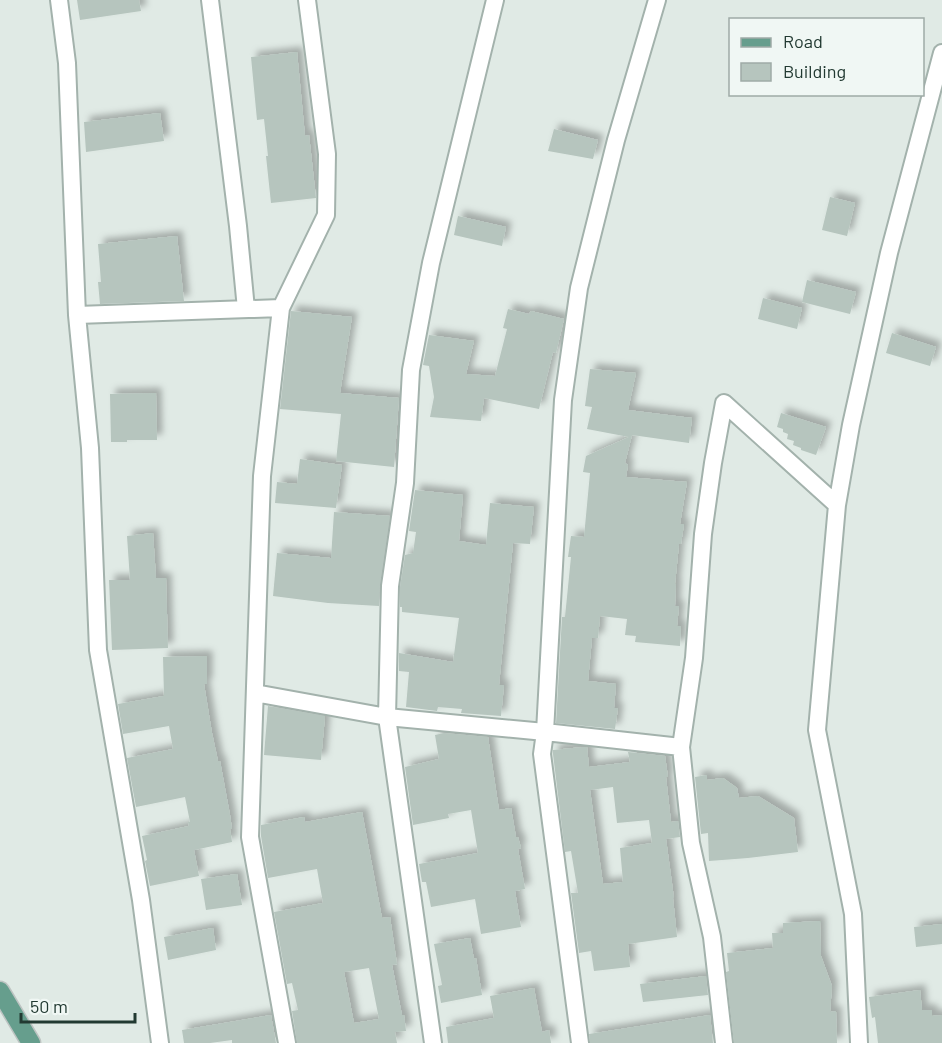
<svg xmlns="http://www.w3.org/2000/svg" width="942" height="1043" font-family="Barlow,sans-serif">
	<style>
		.building { fill: #b6c5be; fill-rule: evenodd; filter: url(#shadow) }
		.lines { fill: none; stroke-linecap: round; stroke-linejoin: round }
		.minor-casing { stroke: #a3b2ac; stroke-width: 20 }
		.major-casing { stroke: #bdc4c2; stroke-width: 21 }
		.minor { stroke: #fff; stroke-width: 16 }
		.major { stroke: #669e8d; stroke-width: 18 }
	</style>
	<defs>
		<filter id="shadow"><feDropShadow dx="5.5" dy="-5.5" stdDeviation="3" flood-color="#0004"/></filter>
	</defs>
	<rect width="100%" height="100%" fill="#e0eae5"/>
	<path class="building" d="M 77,0 L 139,0 L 141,11 L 80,20 Z
		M 297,52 L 305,136 L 309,135 L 316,198 L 271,203 L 266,156 L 268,156 L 264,119 L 257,120 L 251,57 Z
		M 160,113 L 164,141 L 86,152 L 84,122 Z
		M 554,129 L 598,140 L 593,159 L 548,151 Z
		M 830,197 L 855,203 L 847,236 L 822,230 Z
		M 458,216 L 506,227 L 502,246 L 454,235 Z
		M 177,236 L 184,301 L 100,304 L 98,282 L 101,282 L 98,244 Z
		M 807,280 L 856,292 L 850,314 L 802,302 Z
		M 763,298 L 802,308 L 797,329 L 758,319 Z
		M 508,309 L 529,314 L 531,311 L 564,319 L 556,353 L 553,352 L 539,409 L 484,398 L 481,421 L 430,417 L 434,397 L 429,366 L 423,365 L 429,335 L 474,341 L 466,374 L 495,376 L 507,329 L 503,328 Z
		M 291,311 L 352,317 L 340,393 L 399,398 L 394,467 L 336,461 L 341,414 L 280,409 Z
		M 892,333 L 936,347 L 930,366 L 886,353 Z
		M 590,369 L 636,373 L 628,410 L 692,418 L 689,443 L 632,435 L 625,463 L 628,465 L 626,477 L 687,482 L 680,524 L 684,524 L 681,544 L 679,544 L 675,584 L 676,584 L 675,606 L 679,606 L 677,626 L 681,626 L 680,646 L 635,642 L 636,636 L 625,635 L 627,619 L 600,616 L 598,638 L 592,638 L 588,681 L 616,684 L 614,708 L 618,708 L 615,729 L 556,723 L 562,617 L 565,617 L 571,557 L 568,557 L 571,536 L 584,537 L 590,473 L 583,472 L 586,456 L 629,437 L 587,429 L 592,407 L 585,406 Z
		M 156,393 L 157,440 L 127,440 L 127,442 L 111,442 L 110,394 Z
		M 781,413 L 826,427 L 816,455 L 801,450 L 801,448 L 793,445 L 794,441 L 787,439 L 788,434 L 783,432 L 783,429 L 777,427 Z
		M 300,459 L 342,465 L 336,508 L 275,503 L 277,482 L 297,484 Z
		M 415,490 L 463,495 L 459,541 L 486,545 L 490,503 L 534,507 L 530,544 L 513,543 L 499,685 L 504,685 L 501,716 L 461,713 L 462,709 L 438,707 L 437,711 L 406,707 L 409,672 L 399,671 L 399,653 L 453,662 L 459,618 L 402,612 L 402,607 L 400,607 L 400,587 L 405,555 L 413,553 L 416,532 L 409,531 Z
		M 334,512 L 390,516 L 380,584 L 379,606 L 328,603 L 273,596 L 277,553 L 331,558 Z
		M 153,533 L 156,578 L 166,578 L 168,648 L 112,650 L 109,580 L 130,580 L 127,536 Z
		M 207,656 L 207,684 L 204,684 L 212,733 L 218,761 L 220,761 L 230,815 L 232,829 L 230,829 L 232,842 L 194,850 L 199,876 L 150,886 L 145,861 L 147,860 L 142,836 L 189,826 L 188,822 L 190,822 L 185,797 L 136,807 L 127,758 L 173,749 L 169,726 L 123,734 L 118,704 L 164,696 L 163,657 Z
		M 268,706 L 325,716 L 321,760 L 264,755 Z
		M 444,733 L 488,737 L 499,810 L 511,808 L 516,837 L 518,837 L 521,848 L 518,849 L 525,889 L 515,891 L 521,927 L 481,934 L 475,899 L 431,907 L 426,882 L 422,882 L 419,864 L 478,853 L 471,810 L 448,814 L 449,818 L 413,825 L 405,767 L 439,759 L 435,735 Z
		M 583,747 L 587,747 L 589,767 L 630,762 L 628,752 L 665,756 L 668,777 L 666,777 L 671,822 L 678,821 L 680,837 L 666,839 L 674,898 L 673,898 L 677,937 L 628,944 L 630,967 L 594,971 L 591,951 L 579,953 L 571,893 L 578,893 L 571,851 L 565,852 L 553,754 L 553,750 ZM 613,787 L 617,823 L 649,820 L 652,843 L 620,848 L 623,882 L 603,884 L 590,790 Z
		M 707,775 L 707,780 L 723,778 L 737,788 L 739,798 L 758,796 L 794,818 L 798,852 L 748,858 L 709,861 L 708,833 L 701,834 L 695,777 Z
		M 362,812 L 382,918 L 390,917 L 397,964 L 392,965 L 402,1015 L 404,1015 L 406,1031 L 395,1032 L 397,1043 L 297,1043 L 292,1011 L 298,1010 L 292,983 L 287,984 L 274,912 L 323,903 L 317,869 L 268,878 L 261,836 L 261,825 L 304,817 L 305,822 ZM 369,968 L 379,1019 L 354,1023 L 344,972 Z
		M 237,874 L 242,905 L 206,910 L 201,879 Z
		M 820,921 L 821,956 L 832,986 L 830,1012 L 836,1011 L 837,1043 L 734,1043 L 726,972 L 729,971 L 727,953 L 773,948 L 772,933 L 783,933 L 783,923 Z
		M 942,924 L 942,944 L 916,947 L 914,927 Z
		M 213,928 L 216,950 L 168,960 L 164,937 Z
		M 470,938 L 474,959 L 476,958 L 482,995 L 441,1003 L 438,986 L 442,985 L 434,944 Z
		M 706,976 L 708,995 L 643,1002 L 640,984 Z
		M 534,988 L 542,1032 L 549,1030 L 551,1043 L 448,1043 L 446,1027 L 494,1018 L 490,996 Z
		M 920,990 L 922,1010 L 932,1010 L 932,1016 L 942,1015 L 942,1043 L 878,1043 L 875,1017 L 872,1018 L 869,997 Z
		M 271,1015 L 276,1043 L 232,1043 L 232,1040 L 210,1043 L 184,1043 L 182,1030 Z
		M 710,1015 L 713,1043 L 590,1043 L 589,1034 Z"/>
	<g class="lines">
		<defs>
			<path id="minor" d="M 59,0 L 67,63 L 77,315 L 90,448 L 98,650 L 141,900 L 160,1043
				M 210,0 L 238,226 L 246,309
				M 77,315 L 281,308
				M 255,693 L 387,717 L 545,732 L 681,747
				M 287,1043 L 250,837 L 262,476 L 281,308 L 326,215 L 327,154 L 307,0
				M 433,1043 L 387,717 L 390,586 L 405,483 L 411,370 L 431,263 L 495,0
				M 580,1043 L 542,754 L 545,732 L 563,400 L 579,288 L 616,140 L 657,0
				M 724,1043 L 712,937 L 691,843 L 681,747 L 694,658 L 703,534 L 713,463 L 724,403 L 837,505
				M 859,1043 L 853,914 L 817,730 L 837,505 L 851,425 L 889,253 L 942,53"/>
			<path id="major" d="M 0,991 L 31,1043"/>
		</defs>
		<use href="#minor" class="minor-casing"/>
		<use href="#major" class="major-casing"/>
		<use href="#minor" class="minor"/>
		<use href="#major" class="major"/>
	</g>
	<rect x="729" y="18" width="195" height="78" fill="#f0f7f4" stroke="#9eaba6" stroke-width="1.5"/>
	<rect x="741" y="38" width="30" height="9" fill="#669e8d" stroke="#9eaba6" stroke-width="1.5"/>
	<text x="783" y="48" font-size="18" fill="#223a32">Road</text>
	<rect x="741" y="63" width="30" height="18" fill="#b6c5be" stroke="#9eaba6" stroke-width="1.5"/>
	<text x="783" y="78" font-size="18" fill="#223a32">Building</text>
	<path d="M21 1013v9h114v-9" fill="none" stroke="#223a32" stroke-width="3"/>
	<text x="30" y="1013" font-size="18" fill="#223a32" stroke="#f0f7f4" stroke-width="4.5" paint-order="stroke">50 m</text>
</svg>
